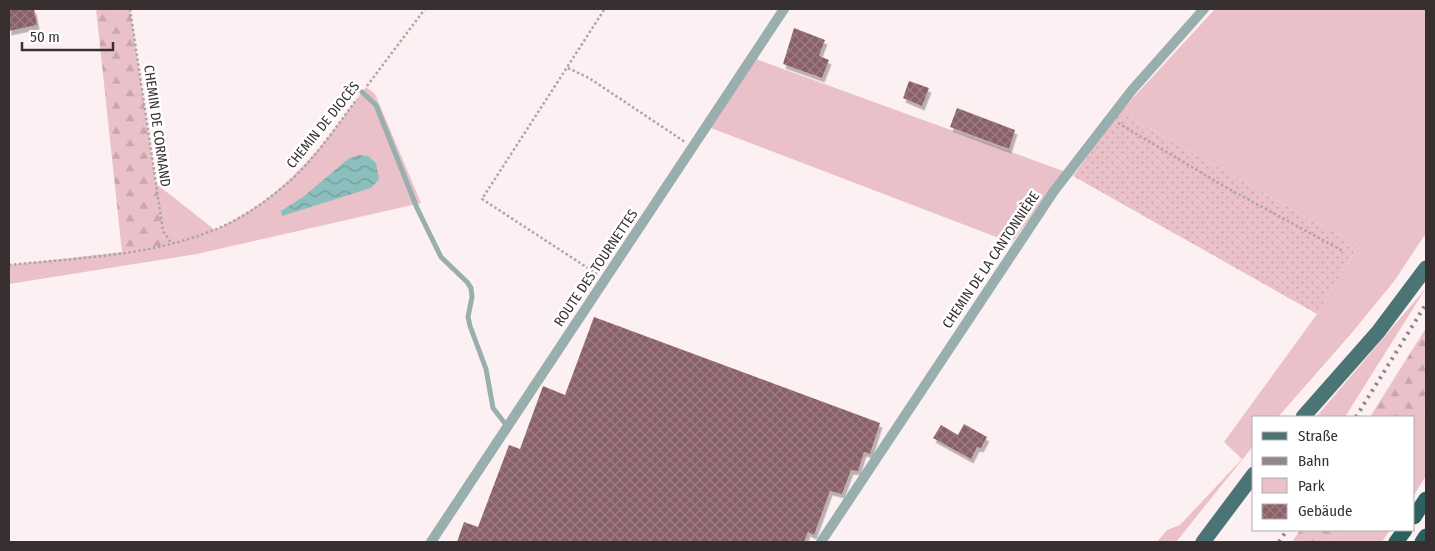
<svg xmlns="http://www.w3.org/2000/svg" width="1435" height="551" font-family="'Fira Sans Condensed',sans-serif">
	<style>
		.green { fill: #eac1c8 }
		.forest { fill: url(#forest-firs) }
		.garden { fill: url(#garden-dots) }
		.water { fill: url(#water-waves) }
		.building { fill: url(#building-cross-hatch); filter: url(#shadow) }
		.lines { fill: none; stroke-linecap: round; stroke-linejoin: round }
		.path { stroke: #afa4a6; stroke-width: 2.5; stroke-dasharray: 2.5 2.5; stroke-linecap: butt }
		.lane { stroke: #99afae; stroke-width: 5 }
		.street { stroke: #99afae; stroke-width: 10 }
		.primary { stroke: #4b7574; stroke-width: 15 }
		.highway { stroke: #2d615f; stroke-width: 15 }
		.rail { stroke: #918688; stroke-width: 4; stroke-dasharray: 2.5 5; stroke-linecap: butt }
		.labels { text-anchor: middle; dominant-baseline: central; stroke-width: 5; stroke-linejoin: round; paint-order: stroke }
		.street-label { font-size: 14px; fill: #372f30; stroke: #fff }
	</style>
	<defs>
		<pattern id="forest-firs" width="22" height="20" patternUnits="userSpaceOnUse" patternTransform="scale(1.25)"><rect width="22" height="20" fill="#eac1c8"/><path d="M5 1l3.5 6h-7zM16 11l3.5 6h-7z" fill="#c9a6ac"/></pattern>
		<pattern id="garden-dots" width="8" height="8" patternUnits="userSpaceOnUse" patternTransform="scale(1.25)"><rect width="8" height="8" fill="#eac1c8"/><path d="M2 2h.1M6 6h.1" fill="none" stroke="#c9a6ac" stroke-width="1.8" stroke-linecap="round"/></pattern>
		<pattern id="water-waves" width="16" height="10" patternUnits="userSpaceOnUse" patternTransform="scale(1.25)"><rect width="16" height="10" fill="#8abfbd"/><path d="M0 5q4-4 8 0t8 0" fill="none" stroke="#729c9a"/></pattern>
		<pattern id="building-cross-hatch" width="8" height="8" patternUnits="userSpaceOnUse" patternTransform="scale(1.25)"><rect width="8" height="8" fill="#8a6168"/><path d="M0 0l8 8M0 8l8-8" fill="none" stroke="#9b7e83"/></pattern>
		<filter id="shadow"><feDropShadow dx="2.5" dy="4.5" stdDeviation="0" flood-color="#0004"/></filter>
	</defs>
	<rect width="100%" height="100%" fill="#fdf0f2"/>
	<path class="green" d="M 1215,9 L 1426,9 L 1426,233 L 1395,280 L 1350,335 L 1278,417 L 1254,417 L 1254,445 L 1176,542 L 1157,542 L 1167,530 L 1180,525 L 1242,459 L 1224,442 L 1317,314 L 1358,246 L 1120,112 Z
		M 756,59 L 1063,171 L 1012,243 L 711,128 Z
		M 366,87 L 375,94 L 421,203 L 197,254 L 9,284 L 9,265 L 122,252 L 172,244 L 163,231 L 154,182 L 215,230 C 288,195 319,150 366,87 Z
		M 1426,288 L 1345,417 L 1316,417 Z
		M 1426,406 L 1426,476 L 1414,495 L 1414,425 Z
		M 1340,530 L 1390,530 L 1382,542 L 1331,542 Z"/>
	<path class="forest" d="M 96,9 L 130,9 L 163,231 L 172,244 L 122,252 Z
		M 1426,328 L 1426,406 L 1414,425 L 1414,417 L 1370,417 Z
		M 1300,530 L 1340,530 L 1331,542 L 1292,542 Z"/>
	<path class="garden" d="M 1120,112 L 1358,246 L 1317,314 L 1073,176 Z"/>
	<path class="water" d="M 358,155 L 368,156 L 376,163 L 379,179 L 371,188 L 282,216 L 281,211 L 303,197 L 348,159 Z"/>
	<path class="building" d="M 9,9 L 34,9 L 37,25 L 9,31 Z
		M 794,28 L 825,40 L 819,56 L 829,60 L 822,78 L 783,64 Z
		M 909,81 L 929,88 L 922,106 L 903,98 Z
		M 957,108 L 1015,130 L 1009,149 L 950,127 Z
		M 594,317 L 880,423 L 870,454 L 864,452 L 858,471 L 851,470 L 842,494 L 830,491 L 814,535 L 808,532 L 804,542 L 457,542 L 464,522 L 478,527 L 509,445 L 520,449 L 543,386 L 565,395 Z
		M 964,424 L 987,437 L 981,448 L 977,447 L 971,459 L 933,438 L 941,425 L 958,435 Z"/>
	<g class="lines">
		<path class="path" d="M 130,9 L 163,231 L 172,244
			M 568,68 L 589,78 L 685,142
			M 367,86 L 425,9
			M 1118,123 L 1227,188 L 1343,251
			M 9,265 C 77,258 150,256 214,230 C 242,219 268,200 290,181 C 316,157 336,127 357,99
			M 597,274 L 482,199 L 604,10"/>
		<path class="lane" d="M 362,92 L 376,105 L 417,208 L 441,257 L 467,282 L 471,288 L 472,297 L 468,317 L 470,326 L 486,369 L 493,408 L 507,426"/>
		<path class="street" d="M 431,542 L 784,9
			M 821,542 L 1054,191 L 1132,90 L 1204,9"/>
		<path class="primary" d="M 1303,417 L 1378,332 L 1426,268
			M 1203,542 L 1254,474"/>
		<path class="highway" d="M 1414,517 L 1426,499
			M 1396,542 L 1405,530
			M 1422,542 L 1426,536"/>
		<path class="rail" d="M 1356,417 L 1426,304
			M 1279,542 L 1287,530"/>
	</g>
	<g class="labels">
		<g class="street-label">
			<text transform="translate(323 125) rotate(-51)">CHEMIN DE DIOCÈS</text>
			<text transform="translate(157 126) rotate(82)">CHEMIN DE CORMAND</text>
			<text transform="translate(991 260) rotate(-56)">CHEMIN DE LA CANTONNIÈRE</text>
			<text transform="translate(596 268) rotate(-56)">ROUTE DES TOURNETTES</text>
		</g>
	</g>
	<rect width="1435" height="551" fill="none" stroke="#372f30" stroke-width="20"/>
	<rect x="1252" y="416" width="162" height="115" fill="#ffffff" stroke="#afacac"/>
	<rect x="1262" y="432" width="25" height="8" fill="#4b7574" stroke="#afacac"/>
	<text x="1298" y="441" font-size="15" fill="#372f30">Straße</text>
	<rect x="1262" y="457" width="25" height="8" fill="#918688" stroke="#afacac"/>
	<text x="1298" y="466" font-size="15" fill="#372f30">Bahn</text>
	<rect x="1262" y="478" width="25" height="15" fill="#eac1c8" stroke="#afacac"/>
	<text x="1298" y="491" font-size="15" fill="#372f30">Park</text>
	<rect x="1262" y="504" width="25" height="15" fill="url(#building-cross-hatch)" stroke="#afacac"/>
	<text x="1298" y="516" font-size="15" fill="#372f30">Gebäude</text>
	<path d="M22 42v8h91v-8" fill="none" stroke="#372f30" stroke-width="2.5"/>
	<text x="30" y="42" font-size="15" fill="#372f30" stroke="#ffffff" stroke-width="4" paint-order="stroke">50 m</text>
</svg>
